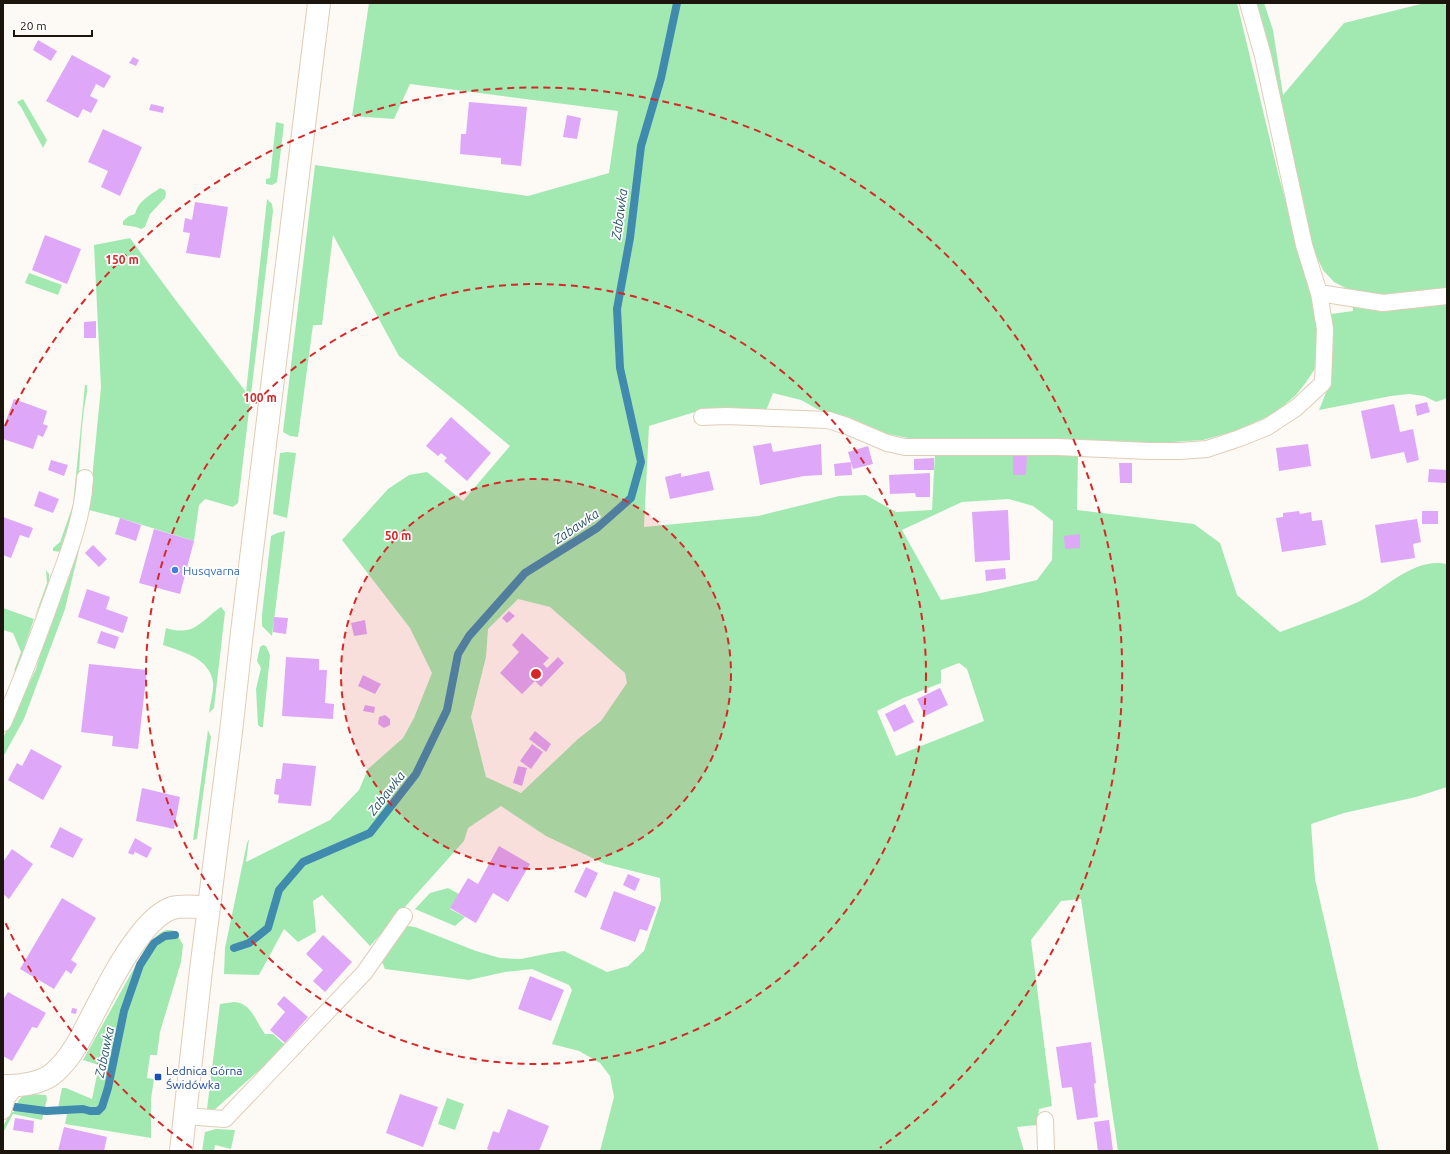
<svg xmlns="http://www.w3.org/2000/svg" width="1450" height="1154" font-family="Ubuntu,sans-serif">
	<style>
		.green { fill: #a2e9b1; fill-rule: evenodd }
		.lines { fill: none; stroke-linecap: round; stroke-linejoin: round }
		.stream { stroke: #408aae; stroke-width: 8 }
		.building { fill: #dfa7f7 }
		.lane-casing { stroke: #dfcdb6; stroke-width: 18 }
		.street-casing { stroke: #dfcdb6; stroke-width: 24 }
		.secondary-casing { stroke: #dfcdb6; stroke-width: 24 }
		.lane { stroke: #fff; stroke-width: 16 }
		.street { stroke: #fff; stroke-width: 22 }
		.secondary { stroke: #fff; stroke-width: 22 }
		.ring { fill: none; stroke: #d62828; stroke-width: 2; stroke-dasharray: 7 5 }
		.shop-dot { fill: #3f7fe0; stroke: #fff; stroke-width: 1.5 }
		.transit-dot { fill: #1a4fb4; stroke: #fff; stroke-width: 1.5 }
		.labels { text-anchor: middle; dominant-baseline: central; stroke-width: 3.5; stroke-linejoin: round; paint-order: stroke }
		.shop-label { font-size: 12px; fill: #366cbe; stroke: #fff; text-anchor: start }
		.transit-label { font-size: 12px; fill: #164399; stroke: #fff; text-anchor: start }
		.water-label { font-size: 13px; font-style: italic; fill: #2a566d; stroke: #fff }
		.centre { fill: #d62828; stroke: #fff; stroke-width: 2 }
		.ring-label { font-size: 12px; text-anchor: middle; font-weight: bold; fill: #d62828; stroke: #fff; stroke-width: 3.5; stroke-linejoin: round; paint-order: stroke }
	</style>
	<rect width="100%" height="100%" fill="#fdf9f5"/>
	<path class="green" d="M 369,3 L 1237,3 L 1279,177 L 1308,280 L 1318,330 L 1319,348 L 1316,367 L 1307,381 L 1296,395 L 1281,408 L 1267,417 L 1235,431 L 1203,440 L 1158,443 L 1113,441 L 908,438 L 888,434 L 817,409 L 801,400 L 773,393 L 766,411 L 738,410 L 695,412 L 649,426 L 644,527 L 758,516 L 839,496 L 866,495 L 896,512 L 932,510 L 935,454 L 1078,455 L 1077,510 L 1194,524 L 1220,543 L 1237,595 L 1280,632 C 1306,622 1333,613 1358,602 C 1386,589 1413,557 1447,564 L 1447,787 L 1416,797 L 1344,813 L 1311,824 L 1315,879 L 1359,1072 L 1379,1151 L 1118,1151 L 1081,899 L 1061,901 L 1031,940 L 1052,1106 L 1039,1109 L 1037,1125 L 1017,1127 L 1024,1151 L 600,1151 L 614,1097 L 610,1076 L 600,1063 L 579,1051 L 552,1044 L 572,990 L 569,985 L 532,969 L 505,972 L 469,980 L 385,969 L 382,962 L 383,955 L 401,931 L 408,926 L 415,927 L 476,951 L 500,958 L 521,959 L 550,953 L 564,951 L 607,972 L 628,966 L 644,951 L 661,900 L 660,878 L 605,864 L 546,836 L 501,806 L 468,828 L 464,841 L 370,946 L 322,895 L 313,901 L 316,932 L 298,942 L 284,929 L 259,975 L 224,974 L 225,948 L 247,843 L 249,839 L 246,862 L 330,820 L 359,790 L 368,769 L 403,738 L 414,718 L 432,673 L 410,628 L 342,540 L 388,489 L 409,475 L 427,472 L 463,501 L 510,446 L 462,406 L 399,356 L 333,235 L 322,325 L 313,325 L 298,437 L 290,436 L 283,432 L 315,165 L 528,196 L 609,173 L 618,111 L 410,84 L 394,119 L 352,116 ZM 1009,499 L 1033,506 L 1053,521 L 1052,560 L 1037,580 L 981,593 L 941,600 L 902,530 L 962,502 ZM 518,599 L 550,607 L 625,673 L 627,683 L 601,721 L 578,739 L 521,793 L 486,777 L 471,717 L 486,657 L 488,629 ZM 959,663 L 967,669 L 984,721 L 896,756 L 877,711 L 901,699 L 941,683 L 941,670 Z
		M 1256,3 L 1264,3 L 1273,30 L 1283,95 L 1344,23 L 1425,3 L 1440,3 L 1447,5 L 1447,398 L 1436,402 L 1424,396 L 1409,394 L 1391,396 L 1319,410 L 1332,378 L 1331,314 L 1353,311 L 1351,291 L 1334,282 L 1323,270 L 1312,247 L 1277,96 L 1265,31 Z
		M 23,99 L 47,140 L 43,148 L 21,107 L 17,102 Z
		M 276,122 L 284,124 L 277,182 L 272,185 L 266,184 L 266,179 L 270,178 Z
		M 160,188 L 165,190 L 166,194 L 165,198 L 150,214 L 145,227 L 141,229 L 136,227 L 123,225 L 123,221 L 129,216 L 135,214 C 138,201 149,196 160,188 Z
		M 267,199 L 272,204 L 273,211 L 238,503 L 233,507 L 205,499 L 199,505 L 194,541 L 120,518 L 89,510 L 101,387 L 94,245 L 130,238 L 174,298 L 246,392 Z
		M 29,273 L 62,285 L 58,295 L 25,283 Z
		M 85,385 L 87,385 L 87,392 C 79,430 81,469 76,508 C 74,523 67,538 62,552 L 53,551 L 53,548 L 60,542 L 73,505 Z
		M 287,452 L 296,453 L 287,518 L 273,514 L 280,453 Z
		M 84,529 L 65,609 L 24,719 L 3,757 L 3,738 L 36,669 L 42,647 Z
		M 285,531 L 272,636 L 262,626 L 262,615 L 271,536 L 277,533 Z
		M 46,570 L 49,574 L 49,584 L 34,619 L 17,669 L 14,671 L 21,652 L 13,633 L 3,630 L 3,608 L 34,619 L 47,583 Z
		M 221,607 L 225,612 L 214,708 L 209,713 C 210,704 214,690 213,682 C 209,657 182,652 163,645 L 166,628 C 195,637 200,621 221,607 Z
		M 263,645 L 266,646 L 270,655 L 263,727 L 260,727 L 258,725 L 256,689 L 261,668 L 257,661 L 260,647 Z
		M 208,730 L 211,737 L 197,839 L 193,840 Z
		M 448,888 L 459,894 L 450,909 L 465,917 L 455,926 L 415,909 L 430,893 Z
		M 166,930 L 172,930 L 176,932 L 183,945 L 181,962 L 160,1032 L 157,1055 L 150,1055 L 147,1078 L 154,1079 L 151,1099 L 151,1138 L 65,1124 L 67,1114 L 57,1113 L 62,1088 L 66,1088 L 92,1099 L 99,1065 L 83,1060 L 138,961 L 148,944 L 160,933 Z
		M 234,1002 C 252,1003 255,1021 265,1034 L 273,1034 L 285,1045 L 273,1058 L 213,1111 L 210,1111 L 207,1109 L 220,1004 Z
		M 29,1094 L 46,1095 L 47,1099 L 42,1120 L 13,1114 L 3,1133 L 3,1126 L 11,1112 L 14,1112 C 17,1102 19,1096 29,1094 Z
		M 447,1098 L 464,1104 L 455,1130 L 438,1124 Z
		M 216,1129 L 235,1130 L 231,1149 L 215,1145 L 214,1151 L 202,1151 L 205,1132 Z"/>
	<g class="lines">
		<path class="stream" d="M 234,948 L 249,943 L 268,928 L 279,890 L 303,862 L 370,833 L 416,774 L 447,710 L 458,654 L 469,636 L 525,573 L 597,528 L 631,498 L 641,462 L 620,368 L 617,309 L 630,238 L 641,146 L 661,78 L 677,3
			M 15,1107 L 46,1111 L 83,1109 L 90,1111 L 98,1111 L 102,1107 L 108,1088 L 124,1011 L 140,965 L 154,943 L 165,936 L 175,935"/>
	</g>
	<path class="building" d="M 38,40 L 57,51 L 51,61 L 33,50 Z
		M 72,55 L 111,76 L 104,88 L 96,84 L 90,96 L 98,100 L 91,113 L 83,109 L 78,118 L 46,101 Z
		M 133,57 L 139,60 L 136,66 L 129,63 Z
		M 469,102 L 527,107 L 521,166 L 501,164 L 501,158 L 460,154 L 461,134 L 466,134 Z
		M 151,104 L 164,107 L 163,113 L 149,110 Z
		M 567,115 L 581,118 L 577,139 L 563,137 Z
		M 103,129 L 142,147 L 120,196 L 101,187 L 108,171 L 88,162 Z
		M 195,202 L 228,207 L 220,258 L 186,253 L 190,233 L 183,232 L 185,218 L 192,220 Z
		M 45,235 L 81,249 L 67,284 L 32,270 Z
		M 96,321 L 96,338 L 84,338 L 84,322 Z
		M 14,399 L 47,411 L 43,424 L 48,426 L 43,437 L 38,435 L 33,449 L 3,439 L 3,429 Z
		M 1427,402 L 1430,412 L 1417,416 L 1415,405 Z
		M 1394,404 L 1400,432 L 1413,429 L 1419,460 L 1407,463 L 1404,452 L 1371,459 L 1361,411 Z
		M 451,417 L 491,453 L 467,481 L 444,461 L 447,458 L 441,453 L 438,456 L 426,446 Z
		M 771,443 L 773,452 L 821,444 L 822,475 L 804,476 L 760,485 L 753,446 Z
		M 1308,444 L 1311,466 L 1279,471 L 1276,448 Z
		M 868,446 L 873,464 L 853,469 L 848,452 Z
		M 1013,454 L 1027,455 L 1026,475 L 1013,475 Z
		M 934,458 L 934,470 L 914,470 L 914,459 Z
		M 51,460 L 68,465 L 64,476 L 48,470 Z
		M 851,462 L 852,475 L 835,476 L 834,464 Z
		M 1119,463 L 1132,463 L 1132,483 L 1120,483 Z
		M 1429,469 L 1447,470 L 1447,483 L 1428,482 Z
		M 709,471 L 714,490 L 670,499 L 665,477 L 681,473 L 681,477 Z
		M 930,473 L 930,497 L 916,497 L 915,493 L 890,494 L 889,475 Z
		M 39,491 L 59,499 L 53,513 L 34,506 Z
		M 1008,510 L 1010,560 L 975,562 L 972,512 Z
		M 1299,511 L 1300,514 L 1311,512 L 1312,521 L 1322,520 L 1326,545 L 1282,552 L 1276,518 L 1283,517 L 1283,513 Z
		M 1422,511 L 1438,511 L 1438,524 L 1422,524 Z
		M 3,517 L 33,528 L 29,538 L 20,535 L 11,558 L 3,555 Z
		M 120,518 L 141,525 L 136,541 L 115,534 Z
		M 1417,519 L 1421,542 L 1413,544 L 1415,558 L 1381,563 L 1375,525 Z
		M 154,529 L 194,541 L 180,594 L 139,583 Z
		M 1080,534 L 1080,548 L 1065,549 L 1064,536 Z
		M 93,545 L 107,559 L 99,567 L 85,553 Z
		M 1005,568 L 1006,579 L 986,581 L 985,570 Z
		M 87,589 L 110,597 L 106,609 L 128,617 L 123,633 L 78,617 Z
		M 509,611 L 515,616 L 507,623 L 502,618 Z
		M 274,617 L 288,618 L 286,634 L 273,632 Z
		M 365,620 L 367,634 L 354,636 L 351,623 Z
		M 101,631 L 119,637 L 115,649 L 97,643 Z
		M 522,633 L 549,658 L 543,664 L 547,668 L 558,657 L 564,663 L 541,687 L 535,681 L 522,694 L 500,673 L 519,652 L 512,645 Z
		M 286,657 L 319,659 L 319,670 L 327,670 L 325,703 L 334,704 L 333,719 L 282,716 Z
		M 89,664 L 147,670 L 138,749 L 112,746 L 113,736 L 81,732 Z
		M 363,675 L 381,684 L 375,694 L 358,686 Z
		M 940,688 L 948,705 L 925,716 L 917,699 Z
		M 905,704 L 914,722 L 894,732 L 885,714 Z
		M 365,705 L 375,707 L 374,713 L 363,711 Z
		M 385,715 L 390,719 L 390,725 L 384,728 L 378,724 L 379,717 Z
		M 535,731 L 551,744 L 546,752 L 529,739 Z
		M 532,744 L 543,752 L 531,769 L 520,761 Z
		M 31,749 L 62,766 L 43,800 L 8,780 L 17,763 L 22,766 Z
		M 283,763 L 316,766 L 311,806 L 278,803 L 279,795 L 274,794 L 276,779 L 281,779 Z
		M 518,766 L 527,768 L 522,786 L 513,783 Z
		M 142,788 L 180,797 L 174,829 L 136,821 Z
		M 60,827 L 83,839 L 73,858 L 50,847 Z
		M 135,838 L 152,848 L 147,858 L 135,852 L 133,855 L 128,853 Z
		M 499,846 L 530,864 L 508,902 L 493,893 L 476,923 L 450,908 L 468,878 L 478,884 Z
		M 12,849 L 33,864 L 9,899 L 3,894 L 3,862 Z
		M 586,867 L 598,873 L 586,898 L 574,892 Z
		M 628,874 L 640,879 L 635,891 L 623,885 Z
		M 614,891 L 656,907 L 647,931 L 640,929 L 635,942 L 600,929 Z
		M 62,898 L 96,918 L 71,960 L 77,964 L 71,974 L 66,970 L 54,989 L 20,969 Z
		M 323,935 L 352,962 L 325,992 L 313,981 L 323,970 L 306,954 Z
		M 530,976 L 564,990 L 551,1021 L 518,1009 Z
		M 8,992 L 46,1013 L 37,1028 L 32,1027 L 12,1061 L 3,1056 L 3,1000 Z
		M 284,996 L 308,1017 L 285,1043 L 270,1030 L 285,1012 L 277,1004 Z
		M 72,1008 L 77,1009 L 76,1014 L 71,1013 Z
		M 1091,1042 L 1096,1083 L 1094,1084 L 1098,1117 L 1077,1120 L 1072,1087 L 1062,1088 L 1056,1047 Z
		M 400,1094 L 438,1107 L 423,1147 L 386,1133 Z
		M 508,1109 L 549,1126 L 539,1151 L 491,1151 L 487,1149 L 493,1131 L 499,1133 Z
		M 15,1118 L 34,1121 L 33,1133 L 13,1130 Z
		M 1109,1120 L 1113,1151 L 1098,1151 L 1094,1122 Z
		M 64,1127 L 107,1137 L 104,1151 L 58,1151 Z"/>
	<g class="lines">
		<defs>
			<path id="lane" d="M 1319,293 L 1383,303 L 1447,296
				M 702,417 L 726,416 L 828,420 L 847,426 L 887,443 L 905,447 L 1058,447 L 1149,451 L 1180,451 L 1207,449 L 1240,438 L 1267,427 L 1296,408 L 1323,383 L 1325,329 L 1319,293 L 1304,245 L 1263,56 L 1248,3
				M 3,723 C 21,682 37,640 52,598 C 66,559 83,520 85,478
				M 3,1111 L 7,1098 L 16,1086
				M 185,1116 L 225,1119 L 364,973 L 404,916
				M 1045,1120 L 1046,1151"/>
			<path id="street" d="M 3,1086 C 20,1086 42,1084 55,1072 C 72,1057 83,1034 93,1014 C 107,988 120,961 138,938 C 146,927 159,913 172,908 C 184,905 197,907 208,908"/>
			<path id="secondary" d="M 181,1151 L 201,970 L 231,732 L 242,632 L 319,3"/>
		</defs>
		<use href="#lane" class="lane-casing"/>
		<use href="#street" class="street-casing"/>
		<use href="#secondary" class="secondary-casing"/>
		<use href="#lane" class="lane"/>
		<use href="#street" class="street"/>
		<use href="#secondary" class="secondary"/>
	</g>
	<circle cx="536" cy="674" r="195" fill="#d62828" fill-opacity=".12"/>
	<g class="ring">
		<circle cx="536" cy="674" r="195"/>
		<circle cx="536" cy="674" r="390"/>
		<path d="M192 1148A586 586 0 0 1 5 922M5 426A586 586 0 1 1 880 1148"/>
	</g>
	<circle class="shop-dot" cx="175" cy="570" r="4"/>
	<rect class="transit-dot" x="154" y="1073" width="8" height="8" rx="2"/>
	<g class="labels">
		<g class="shop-label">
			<text x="183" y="570">Husqvarna</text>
		</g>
		<g class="transit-label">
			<text x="166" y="1070">Lednica Górna<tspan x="166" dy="14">Świdówka</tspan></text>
		</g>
		<g class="water-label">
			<text transform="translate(619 214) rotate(-82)">Zabawka</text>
			<text transform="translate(576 526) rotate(-34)">Zabawka</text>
			<text transform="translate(386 793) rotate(-52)">Zabawka</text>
			<text transform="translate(104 1052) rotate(-78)">Zabawka</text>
		</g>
	</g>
	<circle cx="536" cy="674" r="6" class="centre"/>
	<g class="ring-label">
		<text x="122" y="264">150 m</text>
		<text x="260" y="402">100 m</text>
		<text x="398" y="540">50 m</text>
	</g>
	<rect width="1450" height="1154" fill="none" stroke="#1b150d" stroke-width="8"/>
	<path d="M14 30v6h78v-6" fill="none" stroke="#1b150d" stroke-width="2"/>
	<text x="20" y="30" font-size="12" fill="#1b150d" stroke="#ffffff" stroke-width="3" paint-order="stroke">20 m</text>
</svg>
